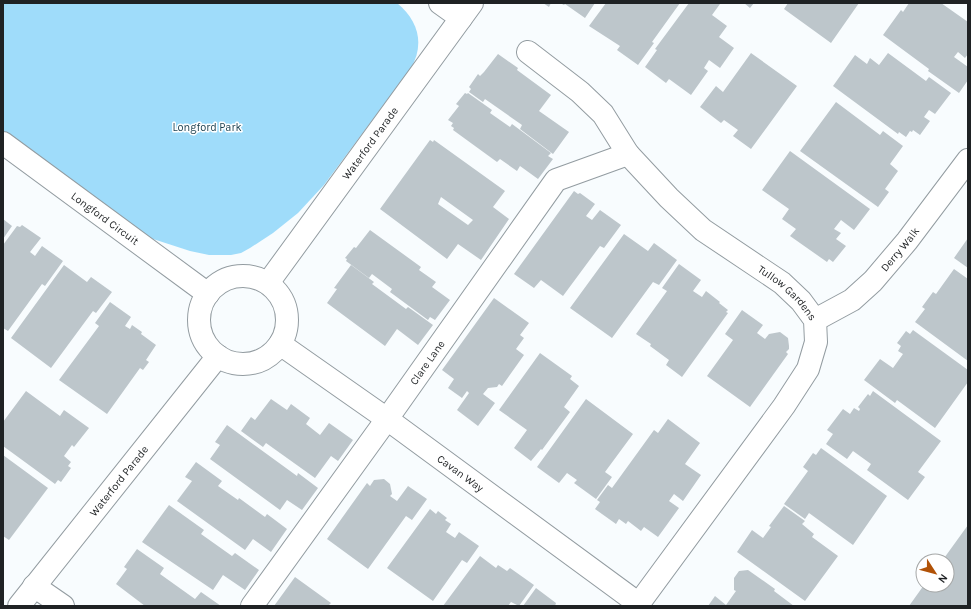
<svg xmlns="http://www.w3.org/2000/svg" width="971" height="609" font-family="Karla,sans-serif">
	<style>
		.green { fill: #9fdcfa }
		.building { fill: #bdc6cb; fill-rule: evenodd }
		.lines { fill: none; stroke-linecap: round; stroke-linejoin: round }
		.minor-casing { stroke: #939ca1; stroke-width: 24 }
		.minor { stroke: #fff; stroke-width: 22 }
		.labels { text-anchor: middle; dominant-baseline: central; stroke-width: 3; stroke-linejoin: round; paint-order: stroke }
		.park-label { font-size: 11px; fill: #173c4c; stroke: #fff }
		.street-label { font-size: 11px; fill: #1f2224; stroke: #fff }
	</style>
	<rect width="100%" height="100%" fill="#f8fcfe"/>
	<path class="green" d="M 3,3 L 397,3 C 418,20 425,44 411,68 L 324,185 L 298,213 L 273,233 L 250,248 L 241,253 L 231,255 L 209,255 L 190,251 L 150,238 L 3,135 Z"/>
	<path class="building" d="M 543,3 L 551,3 L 549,7 Z
		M 560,3 L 595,3 L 585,18 L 565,4 L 564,5 Z
		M 606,3 L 680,3 L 652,42 L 654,43 L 638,65 L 617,50 L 620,46 L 589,26 Z
		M 689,3 L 720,4 L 712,15 L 727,26 L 719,37 L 734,48 L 720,68 L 709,60 L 704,68 L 708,71 L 691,95 L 669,79 L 666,83 L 645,67 L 657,50 L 655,49 Z
		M 744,3 L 754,3 L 750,8 Z
		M 788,3 L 859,3 L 831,43 L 784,9 Z
		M 909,3 L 941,3 L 968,22 L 968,54 L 965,58 L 958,52 L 954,57 L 968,67 L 968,80 L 959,93 L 928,71 L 929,69 L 883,35 L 901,10 L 903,12 Z
		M 751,53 L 797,86 L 751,149 L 733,136 L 738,130 L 724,120 L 721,123 L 700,107 L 716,86 L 723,92 Z
		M 888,53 L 926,81 L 929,77 L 951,93 L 935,114 L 929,110 L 924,117 L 930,121 L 920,135 L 913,130 L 912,132 L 910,131 L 906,137 L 899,132 L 898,134 L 833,86 L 855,55 L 867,64 L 870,58 L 879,65 Z
		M 498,54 L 518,68 L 517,70 L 551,95 L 539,111 L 569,132 L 553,154 L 520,129 L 522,125 L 485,99 L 483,102 L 469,92 L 471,89 L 469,87 L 478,74 L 480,76 L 484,72 Z
		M 465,93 L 467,94 L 468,93 L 492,110 L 490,113 L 510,127 L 512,124 L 551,153 L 548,156 L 553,159 L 538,179 L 520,166 L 517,171 L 500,159 L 497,162 L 453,130 L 454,128 L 451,126 L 453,123 L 448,120 L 459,106 L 456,104 Z
		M 836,102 L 880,135 L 883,131 L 903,146 L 890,164 L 898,171 L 885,189 L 889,192 L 878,207 L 800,151 Z
		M 430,140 L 433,142 L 434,140 L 505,191 L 493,207 L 509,219 L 481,260 L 458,244 L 447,259 L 380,209 ZM 441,197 L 473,220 L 468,225 L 438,204 Z
		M 790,151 L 870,209 L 854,230 L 841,220 L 834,229 L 841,233 L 836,239 L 846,246 L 833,262 L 829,259 L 827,262 L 790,236 L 796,229 L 782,219 L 789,209 L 762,190 Z
		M 574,191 L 578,194 L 580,193 L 595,204 L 586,216 L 592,220 L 600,210 L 621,225 L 604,248 L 600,246 L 563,296 L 541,280 L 534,288 L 514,274 Z
		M 3,219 L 12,226 L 3,239 Z
		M 22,225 L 41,238 L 30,252 L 35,256 L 42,246 L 63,261 L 45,286 L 42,284 L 8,331 L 3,328 L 3,245 L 17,226 L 20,227 Z
		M 370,230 L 421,267 L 419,270 L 436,282 L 432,287 L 450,300 L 435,320 L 430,317 L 428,320 L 390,292 L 392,289 L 372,274 L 369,278 L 346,261 L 347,259 L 345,258 L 354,247 L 356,248 Z
		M 624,234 L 648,251 L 654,243 L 677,260 L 659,285 L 653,282 L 612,338 L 570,308 Z
		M 968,238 L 968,268 L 954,258 Z
		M 679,264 L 701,280 L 693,291 L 702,297 L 706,291 L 720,302 L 719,303 L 728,310 L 726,312 L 728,313 L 682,377 L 666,365 L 669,360 L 650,346 L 651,344 L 636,334 L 667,291 L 662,288 Z
		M 64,265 L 87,282 L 91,277 L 112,292 L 96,313 L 93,311 L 51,368 L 11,338 Z
		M 351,265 L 374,282 L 372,284 L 406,309 L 408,307 L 433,325 L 418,345 L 397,329 L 385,346 L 327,303 L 337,289 L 334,288 Z
		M 954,269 L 968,279 L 968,361 L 915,322 L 925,309 L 922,307 L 933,292 L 936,294 Z
		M 494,298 L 529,323 L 520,335 L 524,338 L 516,349 L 524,355 L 502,386 L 499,384 L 497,387 L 488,388 L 483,394 L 495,403 L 478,426 L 457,410 L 469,393 L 467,391 L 462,398 L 448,388 L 454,379 L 442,370 Z
		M 110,302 L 131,317 L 125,326 L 130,329 L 132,325 L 142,332 L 141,334 L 156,345 L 146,360 L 149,362 L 143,370 L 140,368 L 107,414 L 59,380 L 99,326 L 95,323 Z
		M 742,310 L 763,325 L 757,333 L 765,339 L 769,334 L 780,332 L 788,338 L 789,346 L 789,349 L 786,352 L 788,354 L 750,407 L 707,376 L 733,340 L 725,334 Z
		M 913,330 L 968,370 L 968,382 L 935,428 L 897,400 L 895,403 L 864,380 L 880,359 L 893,368 L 903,354 L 898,351 L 901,346 L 897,343 L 906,331 L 910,334 Z
		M 540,353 L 572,376 L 570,379 L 579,386 L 564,407 L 570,412 L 542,450 L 541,449 L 531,461 L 514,448 L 527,430 L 499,410 Z
		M 26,391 L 60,416 L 64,410 L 89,428 L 74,447 L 72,445 L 64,456 L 71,462 L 68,466 L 71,468 L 61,482 L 58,480 L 55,484 L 3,446 L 3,422 Z
		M 873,391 L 941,441 L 918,472 L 925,477 L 908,500 L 867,470 L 871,464 L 853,451 L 847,459 L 826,444 L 833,434 L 827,430 L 843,409 L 850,414 L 854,408 L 859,411 L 860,409 L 858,407 L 868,394 L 870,396 Z
		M 271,399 L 287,410 L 291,404 L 310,418 L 306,424 L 320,435 L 329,423 L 353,440 L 338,461 L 331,456 L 315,478 L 266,443 L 263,447 L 241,431 L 251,417 L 255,420 Z
		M 586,399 L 633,434 L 605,472 L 612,477 L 596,499 L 574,483 L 577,480 L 567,473 L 559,483 L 537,467 Z
		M 668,419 L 700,443 L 685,464 L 701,475 L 683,501 L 674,494 L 669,501 L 679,508 L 658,537 L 644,527 L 641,531 L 628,521 L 626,524 L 619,519 L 616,524 L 595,509 L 600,502 L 597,500 L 608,485 L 612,488 L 654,430 L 658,433 Z
		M 227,425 L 297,476 L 298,473 L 318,488 L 302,510 L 287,500 L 280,510 L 210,459 L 220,445 L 215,442 Z
		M 821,448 L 887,496 L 853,545 L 809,513 L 805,519 L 784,504 L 808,471 L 803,467 L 813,453 L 816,455 Z
		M 3,455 L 48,488 L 9,540 L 3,536 Z
		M 196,462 L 222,481 L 218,486 L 238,500 L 239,498 L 265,517 L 267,514 L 287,529 L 271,552 L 253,539 L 245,550 L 177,501 L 192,481 L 185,477 Z
		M 384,479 L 390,484 L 392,494 L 390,496 L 397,501 L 408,486 L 427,499 L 412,520 L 406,516 L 368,569 L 327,539 L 367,483 L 370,486 L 374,480 Z
		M 169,505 L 204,530 L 201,534 L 232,556 L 235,553 L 259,570 L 245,590 L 223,575 L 213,590 L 142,542 Z
		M 784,506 L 805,521 L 802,524 L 814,534 L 812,537 L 838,556 L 805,601 L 737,552 L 752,530 L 763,538 L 771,527 L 769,526 Z
		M 430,509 L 436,514 L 438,511 L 447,518 L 445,520 L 451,524 L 446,532 L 455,538 L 459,532 L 479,546 L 467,563 L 462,560 L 433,601 L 387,568 Z
		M 968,525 L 968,606 L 909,606 L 924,585 L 947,585 L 947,561 L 942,561 Z
		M 137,549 L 164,568 L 160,574 L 195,599 L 201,592 L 221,606 L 145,606 L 116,584 L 127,569 L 124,567 Z
		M 480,556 L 496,568 L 498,565 L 507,571 L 510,568 L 534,585 L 519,606 L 511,602 L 508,606 L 443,606 Z
		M 748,570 L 775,589 L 774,591 L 794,606 L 708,606 L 715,596 L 726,605 L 736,591 L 734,590 L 734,578 L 739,571 Z
		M 295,577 L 331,603 L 328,606 L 274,606 Z
		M 536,588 L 556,603 L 555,606 L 523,606 Z"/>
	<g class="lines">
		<defs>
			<g id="minor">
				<path d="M 440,3 L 461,18"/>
				<path id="s1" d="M 528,52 L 580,92 L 603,114 L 628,154 L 669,198 L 703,230 L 782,283 L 801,301 L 815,320 L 816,342 L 808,369 L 784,406 L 637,606"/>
				<path id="s2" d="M 3,143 L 208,294"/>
				<circle cx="243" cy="320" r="44"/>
				<path id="s3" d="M 268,283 L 472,3"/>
				<path id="s4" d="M 815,320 L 852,300 L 873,281 L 907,241 L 968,160"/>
				<path id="s5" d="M 280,344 L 387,419 L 639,604"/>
				<path d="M 34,586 L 63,606"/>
				<path id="s6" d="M 19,606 L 218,356"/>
				<path id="s7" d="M 252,606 L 387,419 L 556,180 L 628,154"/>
			</g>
		</defs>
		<use href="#minor" class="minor-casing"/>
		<use href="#minor" class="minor"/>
	</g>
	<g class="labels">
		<g class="park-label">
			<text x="207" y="127">Longford Park</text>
		</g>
		<g class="street-label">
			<text stroke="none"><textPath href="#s3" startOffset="173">Waterford Parade</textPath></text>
			<text stroke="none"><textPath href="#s2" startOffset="127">Longford Circuit</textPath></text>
			<text stroke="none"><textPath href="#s4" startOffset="112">Derry Walk</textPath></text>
			<text stroke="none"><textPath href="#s1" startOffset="357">Tullow Gardens</textPath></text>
			<text stroke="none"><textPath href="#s7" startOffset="300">Clare Lane</textPath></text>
			<text stroke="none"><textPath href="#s5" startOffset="222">Cavan Way</textPath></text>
			<text stroke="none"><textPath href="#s6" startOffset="160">Waterford Parade</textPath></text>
		</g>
	</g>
	<rect width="971" height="609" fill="none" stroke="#1f2224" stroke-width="8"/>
	<g transform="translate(935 573) rotate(126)"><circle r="19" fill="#ffffff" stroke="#a5a7a7"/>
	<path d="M0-3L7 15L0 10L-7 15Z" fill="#b15207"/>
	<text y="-6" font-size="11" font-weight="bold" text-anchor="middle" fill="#1f2224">N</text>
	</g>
</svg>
